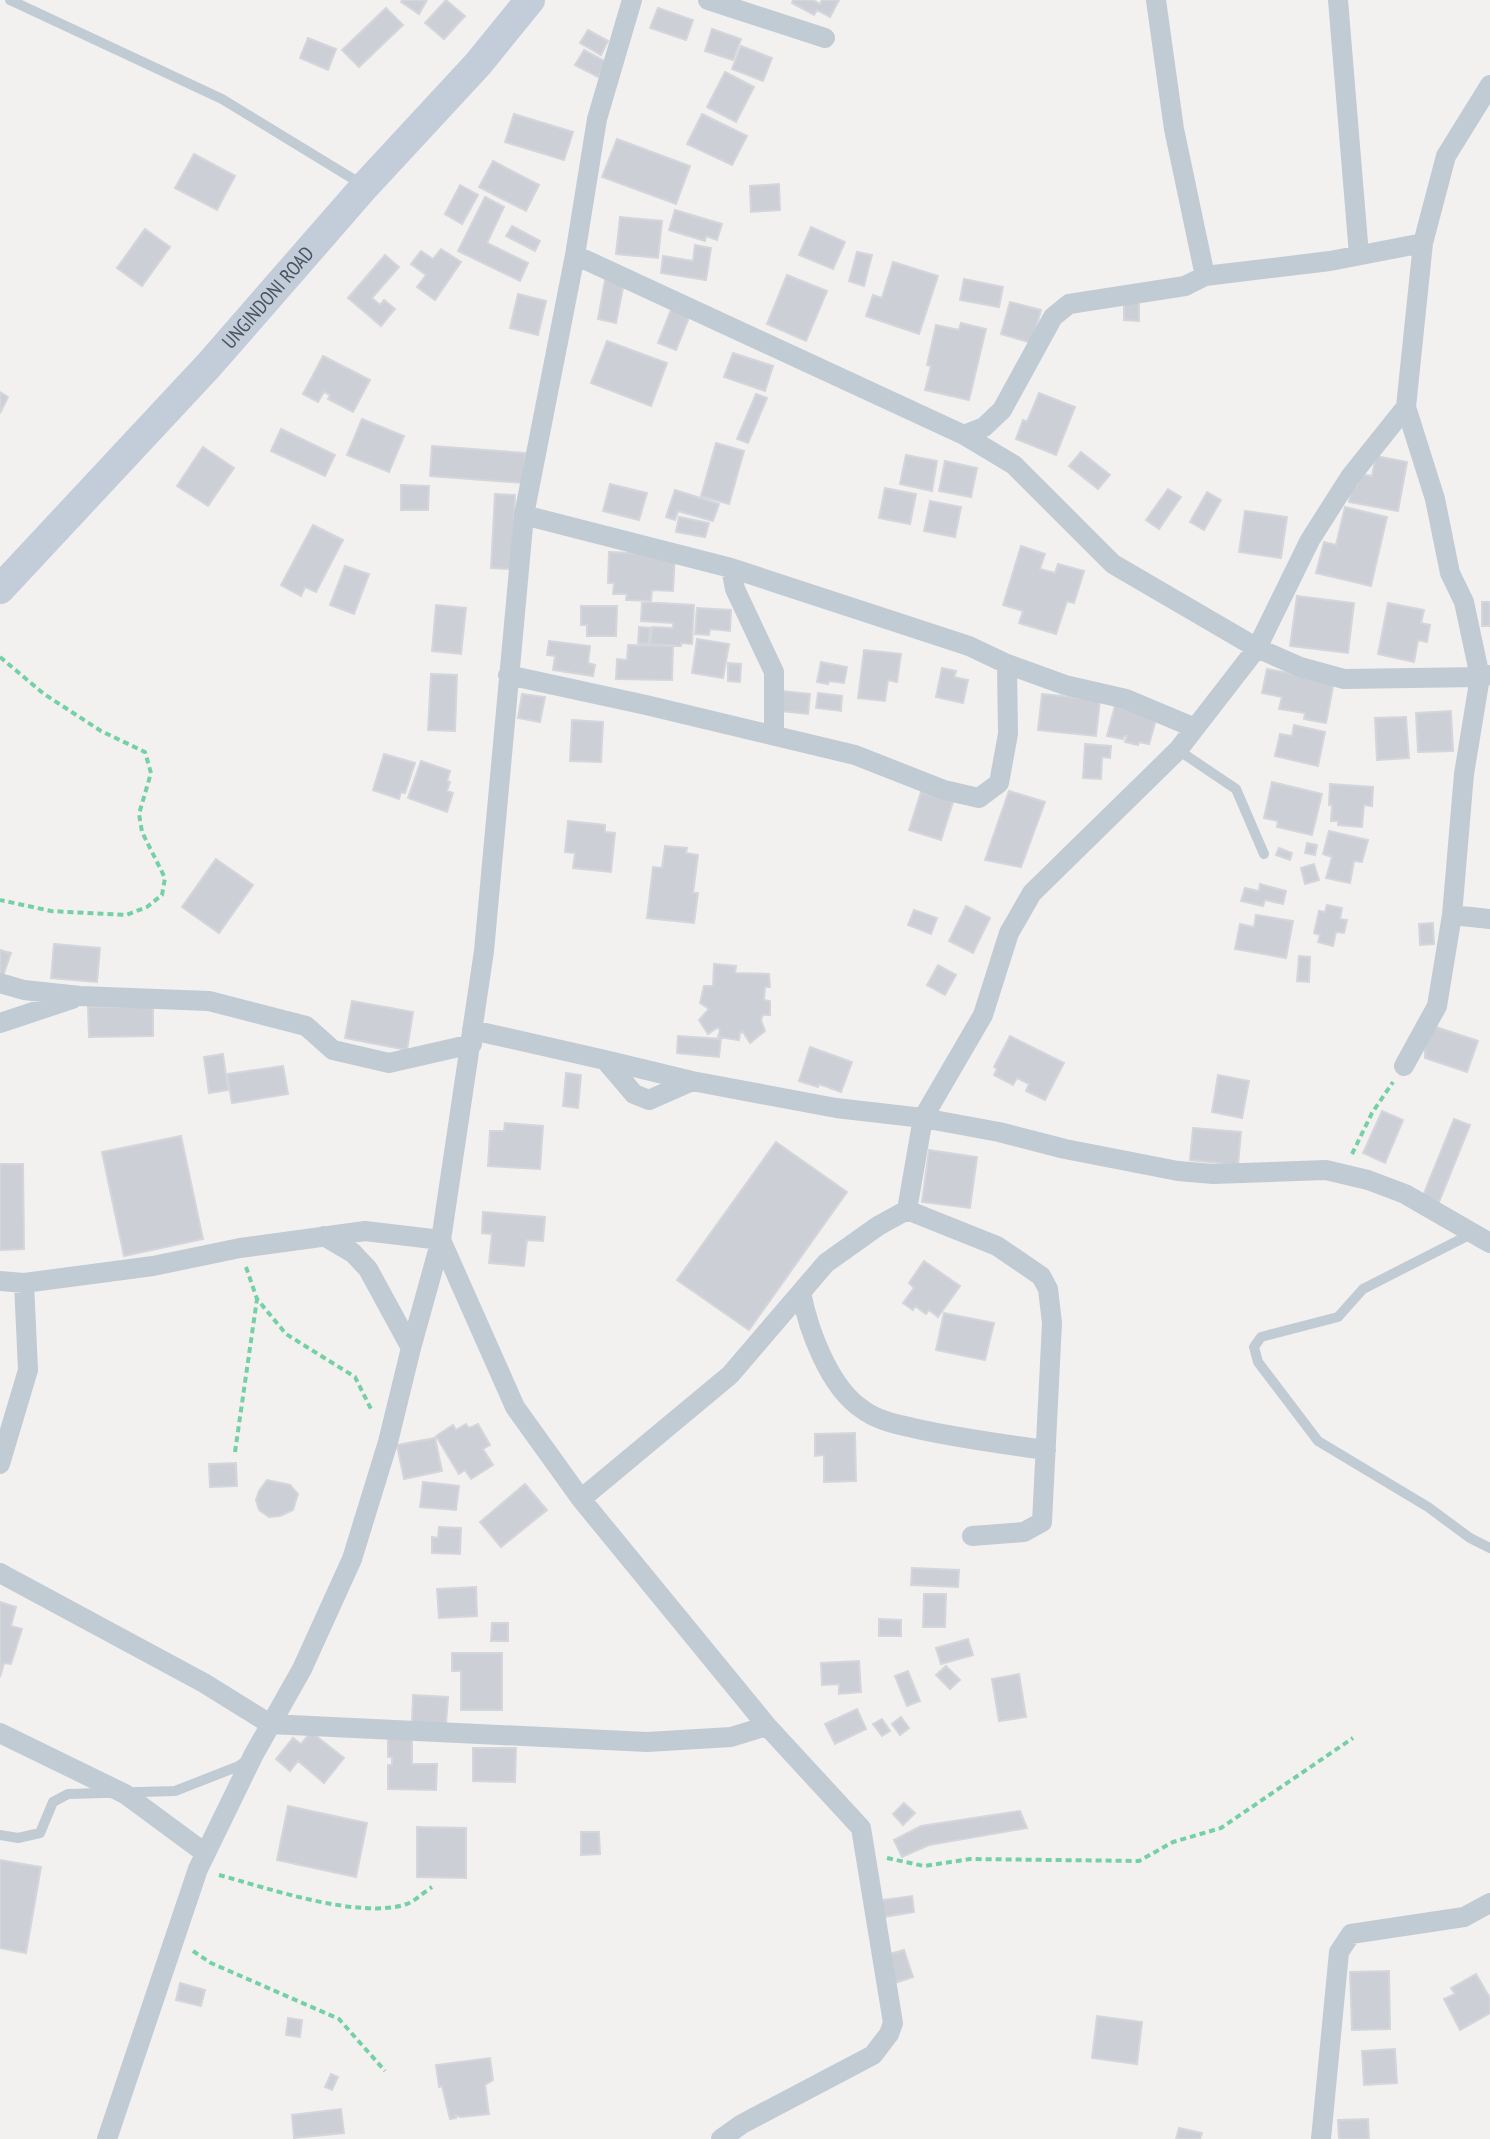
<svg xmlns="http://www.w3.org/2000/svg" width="1490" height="2139" font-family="'PT Sans Narrow',sans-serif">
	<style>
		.building { fill: #cccfd6; stroke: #d4d6dc; stroke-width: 2 }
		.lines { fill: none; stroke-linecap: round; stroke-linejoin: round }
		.path { stroke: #75d1a5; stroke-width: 4; stroke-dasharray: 6 4; stroke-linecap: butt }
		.service { stroke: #c1cbd3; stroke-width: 10 }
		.minor { stroke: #c1cbd3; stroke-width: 20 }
		.secondary { stroke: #c3cdda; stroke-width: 30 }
		.labels { text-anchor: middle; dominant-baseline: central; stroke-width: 8; stroke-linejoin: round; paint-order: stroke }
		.street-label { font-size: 20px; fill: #48535f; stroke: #fff }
	</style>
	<rect width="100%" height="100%" fill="#f3f1f0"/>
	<path class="building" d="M 402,0 L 427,0 L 419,14 L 401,2 Z
		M 446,0 L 465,16 L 444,39 L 425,23 Z
		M 793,0 L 813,0 L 820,4 L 822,0 L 839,0 L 830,17 L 817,10 L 814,15 L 792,3 Z
		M 386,8 L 403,25 L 359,67 L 342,50 Z
		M 658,8 L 693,20 L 686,40 L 650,28 Z
		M 712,29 L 741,39 L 733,60 L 705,51 Z
		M 588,30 L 608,41 L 601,55 L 580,43 Z
		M 308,38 L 336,49 L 328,70 L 300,58 Z
		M 741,46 L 772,58 L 763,81 L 732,69 Z
		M 584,50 L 606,62 L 598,77 L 575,65 Z
		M 725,72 L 754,87 L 736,122 L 707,107 Z
		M 514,114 L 573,132 L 564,160 L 505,142 Z
		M 702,114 L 747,136 L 732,165 L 687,144 Z
		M 617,139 L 690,166 L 676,204 L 602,177 Z
		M 194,154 L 235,176 L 217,210 L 175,188 Z
		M 493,161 L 539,185 L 526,211 L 479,187 Z
		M 779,184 L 780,210 L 751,212 L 750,186 Z
		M 460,185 L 478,195 L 462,224 L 445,214 Z
		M 485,197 L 504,207 L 487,243 L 528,263 L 520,281 L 458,251 Z
		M 675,210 L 722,224 L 717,240 L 706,236 L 705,241 L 669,230 Z
		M 620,217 L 662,221 L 658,258 L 616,254 Z
		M 512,226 L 540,241 L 535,251 L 506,236 Z
		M 811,227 L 845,242 L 833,269 L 799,255 Z
		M 145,229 L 170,247 L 142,286 L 117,268 Z
		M 695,245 L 711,248 L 706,280 L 661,273 L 663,256 L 693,261 Z
		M 441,249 L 461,262 L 435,300 L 417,287 L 426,275 L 411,264 L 421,251 L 433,259 Z
		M 857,252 L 872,255 L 864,286 L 849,281 Z
		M 385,255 L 399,267 L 372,298 L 380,305 L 384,300 L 395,309 L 381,326 L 348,298 Z
		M 893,262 L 938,276 L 919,334 L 866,316 L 873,295 L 882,298 Z
		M 787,275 L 827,291 L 806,341 L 767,324 Z
		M 964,279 L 1003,287 L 999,307 L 960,300 Z
		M 605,280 L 624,283 L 616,323 L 598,319 Z
		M 518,294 L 546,301 L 538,335 L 510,328 Z
		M 1124,299 L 1139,299 L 1139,321 L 1124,320 Z
		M 1010,302 L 1041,310 L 1032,343 L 1001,334 Z
		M 672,307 L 690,315 L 676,350 L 658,343 Z
		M 961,323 L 986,329 L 969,400 L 925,390 L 931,366 L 927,365 L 936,325 L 959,330 Z
		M 607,341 L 667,363 L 651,406 L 591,383 Z
		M 733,353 L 773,366 L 765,391 L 724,377 Z
		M 323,356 L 370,380 L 353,412 L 328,399 L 330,395 L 324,392 L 318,402 L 303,394 Z
		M 0,392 L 8,397 L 0,413 Z
		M 1039,393 L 1075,407 L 1056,455 L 1016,439 L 1023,420 L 1027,422 Z
		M 756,394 L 767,398 L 748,443 L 737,439 Z
		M 362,419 L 404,436 L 389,472 L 347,455 Z
		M 281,429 L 335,455 L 325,476 L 271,451 Z
		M 716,443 L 744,451 L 729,504 L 701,496 Z
		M 432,446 L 525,453 L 523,483 L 430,476 Z
		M 203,447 L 234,468 L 208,506 L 177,486 Z
		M 1081,452 L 1110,475 L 1098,489 L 1069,466 Z
		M 906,455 L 937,461 L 932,491 L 900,484 Z
		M 1376,456 L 1407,462 L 1398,511 L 1349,502 L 1352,484 L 1357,485 L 1359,474 L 1372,476 Z
		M 945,461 L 977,468 L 971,497 L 939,491 Z
		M 610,484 L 647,493 L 639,520 L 603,511 Z
		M 401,485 L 429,486 L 428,510 L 401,510 Z
		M 885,488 L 916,494 L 910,524 L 879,518 Z
		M 1168,489 L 1181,497 L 1159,529 L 1146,520 Z
		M 675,490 L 719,504 L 713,521 L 678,511 L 675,520 L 666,517 Z
		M 1207,492 L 1221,500 L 1204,530 L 1190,522 Z
		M 495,494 L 515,495 L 512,569 L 491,568 Z
		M 930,501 L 961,507 L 955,537 L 924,531 Z
		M 1345,507 L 1387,517 L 1371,586 L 1316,573 L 1324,542 L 1336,545 Z
		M 1245,511 L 1287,517 L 1281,558 L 1239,552 Z
		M 679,517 L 709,523 L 705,537 L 676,532 Z
		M 313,525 L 343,540 L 316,592 L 305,587 L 301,596 L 281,585 Z
		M 1021,546 L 1045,554 L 1040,569 L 1055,573 L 1058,564 L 1084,571 L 1074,603 L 1067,601 L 1056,634 L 1019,623 L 1023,611 L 1003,605 Z
		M 609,552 L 675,555 L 673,591 L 652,590 L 651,601 L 626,600 L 627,594 L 613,594 L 614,583 L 608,583 Z
		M 345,566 L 369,574 L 354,614 L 330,605 Z
		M 1297,596 L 1354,603 L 1348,653 L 1290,646 Z
		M 642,602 L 694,605 L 692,644 L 681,643 L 681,646 L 650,644 L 652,627 L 673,628 L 673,623 L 641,621 Z
		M 1482,602 L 1490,602 L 1490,626 L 1482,626 Z
		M 1388,603 L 1424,610 L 1421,623 L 1430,625 L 1427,642 L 1418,640 L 1414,662 L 1378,654 Z
		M 436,605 L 466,608 L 461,654 L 432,651 Z
		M 581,606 L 617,606 L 616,636 L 587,636 L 587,625 L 581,625 Z
		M 697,608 L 731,610 L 730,631 L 710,629 L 709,635 L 695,634 Z
		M 639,627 L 650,628 L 649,644 L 638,643 Z
		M 697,639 L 729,644 L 723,678 L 692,673 Z
		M 549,641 L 590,646 L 588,663 L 595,665 L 593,676 L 553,670 L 555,656 L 547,655 Z
		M 628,645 L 673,646 L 672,680 L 616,679 L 617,659 L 627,660 Z
		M 864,650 L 901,654 L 897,682 L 888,680 L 885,701 L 858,698 Z
		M 821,662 L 847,667 L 844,683 L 829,681 L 828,684 L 817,682 Z
		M 728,663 L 741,664 L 740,682 L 728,681 Z
		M 942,668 L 956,671 L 954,677 L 968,680 L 963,703 L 936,697 Z
		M 1267,669 L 1334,682 L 1326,723 L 1304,719 L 1305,713 L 1279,709 L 1282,697 L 1262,693 Z
		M 431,674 L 457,675 L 455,731 L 428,730 Z
		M 782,691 L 810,694 L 808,714 L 781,711 Z
		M 818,693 L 842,696 L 841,711 L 816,708 Z
		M 522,694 L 545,697 L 540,722 L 518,718 Z
		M 1042,694 L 1100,700 L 1096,736 L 1038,730 Z
		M 1116,702 L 1158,713 L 1149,744 L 1139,742 L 1138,745 L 1125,742 L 1127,736 L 1124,736 L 1123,739 L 1107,736 Z
		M 1451,711 L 1453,751 L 1418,752 L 1416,713 Z
		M 1406,717 L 1409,758 L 1377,760 L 1375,718 Z
		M 572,720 L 603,722 L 601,762 L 570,761 Z
		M 1294,725 L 1325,732 L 1318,766 L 1275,756 L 1280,734 L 1292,736 Z
		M 1085,744 L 1111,746 L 1110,758 L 1102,757 L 1101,779 L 1083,778 Z
		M 384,754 L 415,763 L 405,793 L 401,792 L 399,799 L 373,790 Z
		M 421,761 L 450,771 L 447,781 L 450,782 L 447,791 L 453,793 L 447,812 L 408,798 Z
		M 1272,782 L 1322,794 L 1312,835 L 1277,827 L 1278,821 L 1264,818 Z
		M 1330,784 L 1373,787 L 1372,806 L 1364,805 L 1362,827 L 1338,825 L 1338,821 L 1331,821 L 1332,805 L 1329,805 Z
		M 1009,791 L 1045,802 L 1021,867 L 985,860 Z
		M 921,792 L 953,802 L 941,840 L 909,830 Z
		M 568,821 L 605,825 L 605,832 L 615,833 L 611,872 L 573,868 L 575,853 L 565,852 Z
		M 1329,831 L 1368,840 L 1362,862 L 1354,861 L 1350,883 L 1326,878 L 1332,857 L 1323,854 Z
		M 1307,843 L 1317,845 L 1315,855 L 1305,853 Z
		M 665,846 L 687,848 L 686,853 L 698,855 L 693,893 L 698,893 L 694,923 L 647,918 L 653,867 L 662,868 Z
		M 1279,848 L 1292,853 L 1290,860 L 1276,855 Z
		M 216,859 L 253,885 L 219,933 L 182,907 Z
		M 1314,864 L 1319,880 L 1305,884 L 1301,868 Z
		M 1260,884 L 1286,891 L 1283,904 L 1265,900 L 1263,906 L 1241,901 L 1245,888 L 1259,891 Z
		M 1327,905 L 1342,908 L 1340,919 L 1347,920 L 1344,933 L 1336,932 L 1333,946 L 1318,942 L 1320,935 L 1314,933 L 1319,911 L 1325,912 Z
		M 966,906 L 990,918 L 973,953 L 949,941 Z
		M 914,910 L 937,918 L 931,934 L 908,925 Z
		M 1256,915 L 1293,921 L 1286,958 L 1235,949 L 1240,924 L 1254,927 Z
		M 1433,923 L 1434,944 L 1420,945 L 1419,924 Z
		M 54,944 L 100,948 L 97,982 L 51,978 Z
		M 0,950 L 11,953 L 3,976 L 0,975 Z
		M 1299,956 L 1310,957 L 1309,982 L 1297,981 Z
		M 714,964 L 736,966 L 735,973 L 769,974 L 770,987 L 765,987 L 764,1000 L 770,1001 L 770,1015 L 763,1015 L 761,1020 L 765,1031 L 750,1043 L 743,1032 L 740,1033 L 739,1040 L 718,1037 L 720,1031 L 718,1027 L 708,1034 L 699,1020 L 709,1009 L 700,1003 L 704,986 L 713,986 Z
		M 938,965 L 956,975 L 945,995 L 927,985 Z
		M 352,1001 L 413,1012 L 407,1050 L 345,1038 Z
		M 88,1007 L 153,1007 L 153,1036 L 89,1037 Z
		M 1436,1027 L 1478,1041 L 1467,1072 L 1425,1058 L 1425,1043 Z
		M 678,1036 L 721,1039 L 719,1057 L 677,1053 Z
		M 1010,1036 L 1064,1063 L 1045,1100 L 1026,1091 L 1029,1084 L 1017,1078 L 1013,1085 L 994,1075 L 997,1069 L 994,1067 Z
		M 810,1047 L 852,1062 L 841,1092 L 819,1084 L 818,1087 L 799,1081 Z
		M 223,1054 L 228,1090 L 209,1093 L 204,1057 Z
		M 283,1066 L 288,1094 L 232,1103 L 227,1074 Z
		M 566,1073 L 581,1075 L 578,1108 L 563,1106 Z
		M 1218,1075 L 1249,1081 L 1242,1118 L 1212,1112 Z
		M 1382,1111 L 1403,1120 L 1385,1163 L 1363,1153 Z
		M 1454,1119 L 1470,1125 L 1439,1202 L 1423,1196 Z
		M 505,1123 L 543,1126 L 540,1169 L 488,1166 L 490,1131 L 504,1131 Z
		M 1193,1128 L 1241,1132 L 1238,1165 L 1190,1160 Z
		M 181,1136 L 203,1239 L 124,1256 L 102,1152 Z
		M 776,1142 L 847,1192 L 749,1330 L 677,1280 Z
		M 929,1150 L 977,1157 L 970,1208 L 922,1202 Z
		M 0,1164 L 23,1164 L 24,1249 L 0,1250 Z
		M 483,1212 L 545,1217 L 543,1241 L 527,1240 L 524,1266 L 489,1263 L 492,1234 L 482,1233 Z
		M 924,1261 L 960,1286 L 938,1317 L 929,1310 L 926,1314 L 915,1306 L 913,1310 L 903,1303 L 914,1288 L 909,1283 Z
		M 944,1313 L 994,1323 L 985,1360 L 936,1350 Z
		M 466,1424 L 469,1428 L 478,1424 L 490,1445 L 483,1449 L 493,1465 L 471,1479 L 465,1470 L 459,1474 L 436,1436 L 453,1425 L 456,1430 Z
		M 855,1433 L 856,1481 L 824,1482 L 824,1455 L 815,1456 L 815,1434 Z
		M 435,1438 L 442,1471 L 404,1479 L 397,1445 Z
		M 236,1463 L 237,1486 L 210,1487 L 209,1464 Z
		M 267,1480 L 290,1485 L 298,1494 L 293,1510 L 280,1516 L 269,1517 L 259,1510 L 256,1500 L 259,1491 Z
		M 423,1482 L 459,1486 L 456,1510 L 420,1507 Z
		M 525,1484 L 547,1510 L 501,1547 L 480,1522 Z
		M 439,1527 L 461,1528 L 460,1554 L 432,1553 L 432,1537 L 438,1538 Z
		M 912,1568 L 959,1570 L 958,1587 L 911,1585 Z
		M 476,1587 L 477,1616 L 439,1618 L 437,1589 Z
		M 924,1594 L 946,1594 L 945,1627 L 923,1627 Z
		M 0,1602 L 16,1607 L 11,1626 L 22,1629 L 11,1664 L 4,1663 L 0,1677 Z
		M 879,1619 L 901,1620 L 901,1636 L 879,1636 Z
		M 492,1623 L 508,1623 L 508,1641 L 491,1641 Z
		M 968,1639 L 973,1655 L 941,1664 L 936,1648 Z
		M 452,1653 L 502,1653 L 502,1710 L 461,1710 L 461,1671 L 452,1671 Z
		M 859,1661 L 861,1692 L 839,1694 L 839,1684 L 822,1685 L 821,1663 Z
		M 946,1666 L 960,1680 L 950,1689 L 936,1675 Z
		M 908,1671 L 920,1701 L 907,1706 L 895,1676 Z
		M 1019,1674 L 1026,1717 L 999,1721 L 992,1679 Z
		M 413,1695 L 448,1697 L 446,1724 L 412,1722 Z
		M 857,1709 L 866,1729 L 835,1744 L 825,1724 Z
		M 901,1717 L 909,1728 L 900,1735 L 892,1724 Z
		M 882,1719 L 890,1731 L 882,1736 L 873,1724 Z
		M 311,1732 L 344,1758 L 324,1783 L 298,1761 L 290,1771 L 276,1759 L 293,1738 L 301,1744 Z
		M 388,1736 L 412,1736 L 412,1764 L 437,1764 L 436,1790 L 388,1789 L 388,1765 L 392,1765 L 392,1757 L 388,1757 Z
		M 473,1748 L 516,1748 L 515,1782 L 473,1781 Z
		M 904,1803 L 915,1813 L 903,1825 L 893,1814 Z
		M 288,1806 L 367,1823 L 356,1877 L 277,1860 Z
		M 1020,1811 L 1027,1828 L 929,1845 L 902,1857 L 894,1840 L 921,1826 Z
		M 417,1827 L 466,1828 L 466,1878 L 417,1877 Z
		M 581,1832 L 599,1832 L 600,1854 L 581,1855 Z
		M 0,1860 L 41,1867 L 26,1953 L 0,1948 Z
		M 912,1896 L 914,1912 L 884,1917 L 882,1900 Z
		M 904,1950 L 913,1977 L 895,1983 L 886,1955 Z
		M 1389,1971 L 1390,2029 L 1352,2030 L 1350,1972 Z
		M 1476,1974 L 1490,1998 L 1490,2013 L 1460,2030 L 1444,1999 L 1455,1994 L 1451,1988 Z
		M 180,1983 L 205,1990 L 201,2006 L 176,2000 Z
		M 1097,2016 L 1142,2022 L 1137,2064 L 1092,2058 Z
		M 288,2018 L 302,2020 L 300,2037 L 286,2035 Z
		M 1395,2049 L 1397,2083 L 1364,2085 L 1362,2051 Z
		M 490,2058 L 493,2080 L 485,2085 L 489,2114 L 461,2117 L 455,2115 L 456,2118 L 450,2119 L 442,2086 L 439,2087 L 436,2065 Z
		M 331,2074 L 338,2077 L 332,2090 L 325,2087 Z
		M 341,2109 L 344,2133 L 294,2138 L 292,2115 Z
		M 1368,2119 L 1369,2139 L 1339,2139 L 1338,2120 Z
		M 1179,2128 L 1202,2133 L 1200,2139 L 1176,2139 Z"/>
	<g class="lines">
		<path class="path" d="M 0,657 L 44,694 L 101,731 L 145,752 L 151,773 L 139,814 L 142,832 L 165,878 L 162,895 L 147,907 L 126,915 L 51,911 L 0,900
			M 1352,1154 L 1372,1113 L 1393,1082
			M 246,1267 L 257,1299 L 286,1334 L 355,1377 L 372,1411
			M 235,1452 L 257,1299
			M 887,1858 L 924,1866 L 970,1859 L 1139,1861 L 1173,1842 L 1221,1828 L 1353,1738
			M 219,1875 C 268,1888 359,1920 407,1904 C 415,1901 424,1892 432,1887
			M 193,1951 L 211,1963 L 339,2019 L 385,2071"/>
		<path class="service" d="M 10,0 L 222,99 L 363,185
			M 1178,750 L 1236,789 L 1264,854
			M 1471,1234 L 1363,1289 L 1338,1317 L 1261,1337 L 1254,1347 L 1258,1362 L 1318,1441 L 1428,1507 L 1470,1538 L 1490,1548
			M 0,1835 L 18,1838 L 40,1833 L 53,1802 L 68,1794 L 175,1791 L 239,1766 L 248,1759"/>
		<path class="minor" d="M 708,0 L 825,38
			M 1338,0 L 1359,255
			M 575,255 L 964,435 L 1014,465 L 1113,564 L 1257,648 L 1300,667 L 1344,679 L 1480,677 L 1464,602 L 1450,573 L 1435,499 L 1406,407
			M 1205,276 L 1330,261 L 1423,243
			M 964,435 L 984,427 L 1002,410 L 1053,317 L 1069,304 L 1185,286 L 1205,276 L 1174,129 L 1156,0
			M 524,515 L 731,568 L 969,646 L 1007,664 L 1065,685 L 1126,699 L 1195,728
			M 731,568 L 735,589 L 774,672 L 774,735
			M 508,675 L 646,705 L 855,755 L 944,790 L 979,798 L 999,783 L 1008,734 L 1007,664
			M 1490,675 L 1480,677 L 1464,774 L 1452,915 L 1490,919
			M 0,983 L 24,990 L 80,996 L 209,1001 L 306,1026 L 333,1050 L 389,1063 L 472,1044
			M 0,1023 L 72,999
			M 472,1030 L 605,1060 L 692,1081 L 836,1108 L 923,1118 L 999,1132 L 1065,1149 L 1178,1171 L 1213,1174 L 1326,1170 L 1368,1180 L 1405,1194 L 1490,1243
			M 605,1060 L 634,1094 L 649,1100 L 692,1081
			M 1404,1066 L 1437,1006 L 1452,915
			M 324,1236 L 353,1253 L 368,1269 L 411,1348
			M 441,1240 L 515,1407 L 581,1499 L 767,1726 L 861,1828 L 893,2023 L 889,2034 L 873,2055 L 742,2124 L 721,2139
			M 0,1281 L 24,1283 L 153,1266 L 240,1248 L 365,1231 L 441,1240 L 484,951 L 524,515 L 575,255 L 597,119 L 632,0
			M 801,1292 C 808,1329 829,1387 862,1409 C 876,1420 896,1424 913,1428 C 957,1438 1001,1444 1046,1450
			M 0,1464 L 28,1370 L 24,1283
			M 581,1499 L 730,1375 L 826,1263 L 878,1226 L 907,1210
			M 972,1536 L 1024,1532 L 1042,1522 L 1052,1323 L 1048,1289 L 1041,1276 L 997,1246 L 907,1210 L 923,1118 L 983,1015 L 1009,933 L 1032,893 L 1178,750 L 1257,648 L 1310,540 L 1350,477 L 1406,407 L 1423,243 L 1446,156 L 1490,85
			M 0,1573 L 204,1683 L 270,1724 L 647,1742 L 731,1737 L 767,1726
			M 0,1733 L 125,1794 L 205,1853
			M 107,2139 L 198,1869 L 254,1754 L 302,1669 L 352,1559 L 388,1442 L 411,1348 L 441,1240
			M 1321,2139 L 1339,1952 L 1351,1934 L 1464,1917 L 1490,1903"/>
		<path class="secondary" id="s1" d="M 0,589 L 209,365 L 365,186 L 478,64 L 530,0"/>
	</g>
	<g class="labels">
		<g class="street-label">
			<text stroke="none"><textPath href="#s1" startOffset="396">UNGINDONI ROAD</textPath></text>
		</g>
	</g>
</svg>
